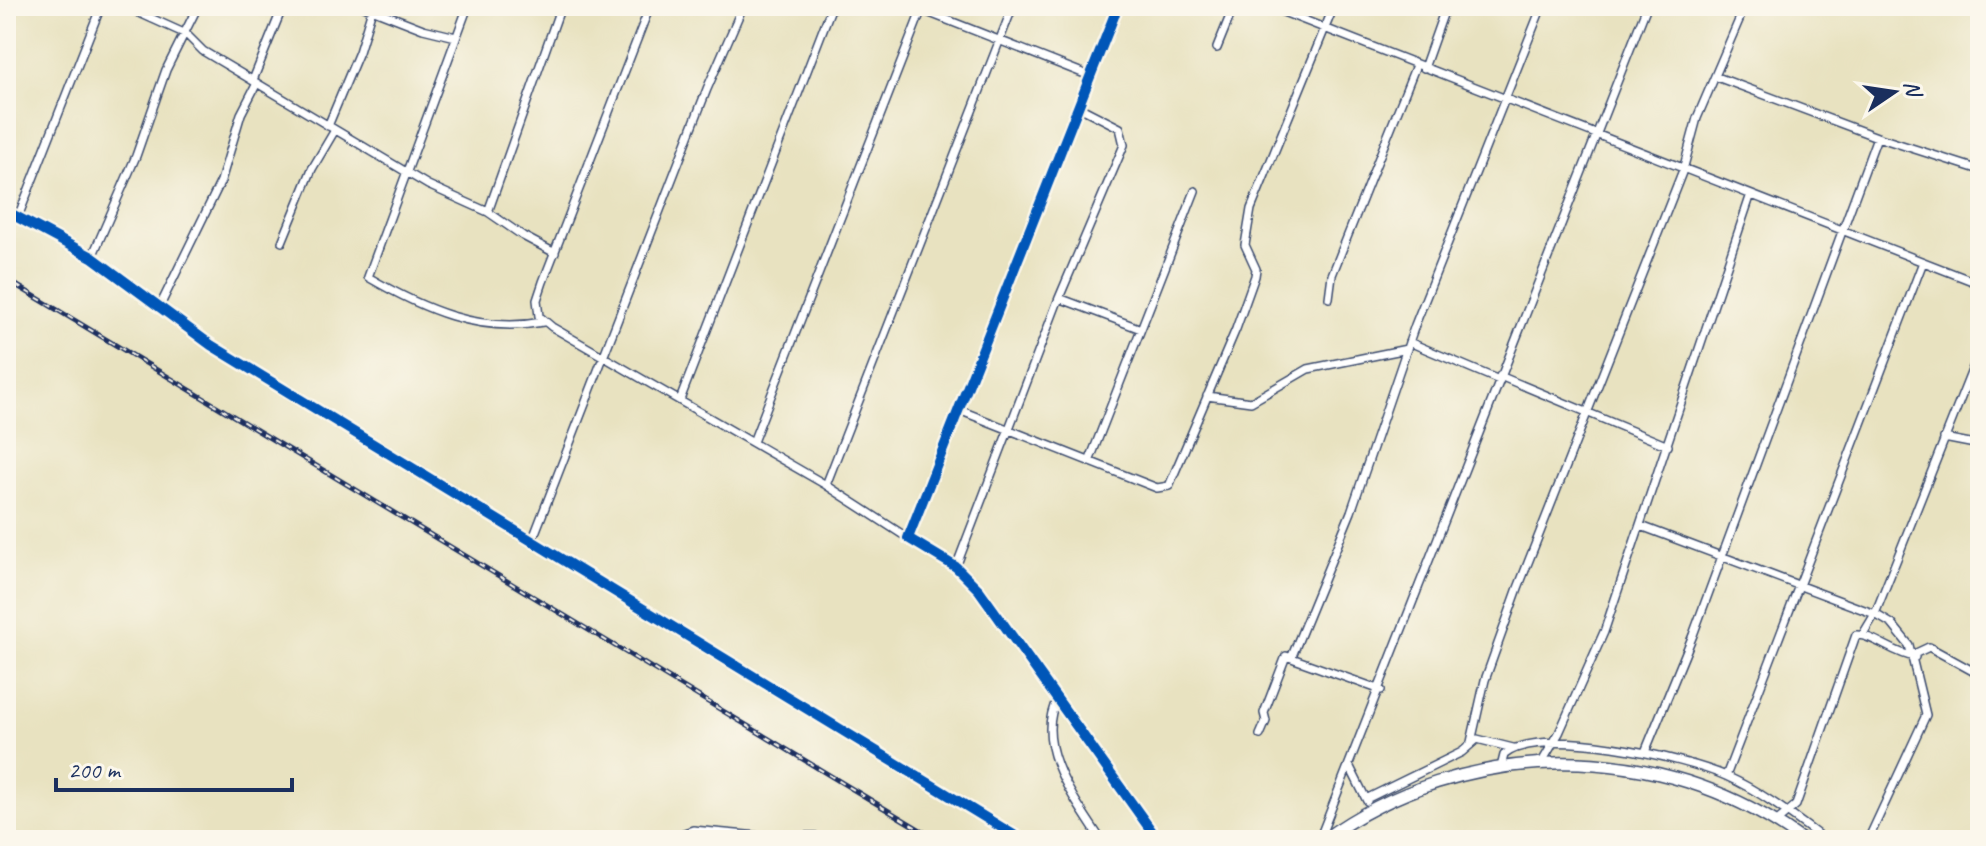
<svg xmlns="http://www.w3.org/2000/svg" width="1986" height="846" font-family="Caveat,sans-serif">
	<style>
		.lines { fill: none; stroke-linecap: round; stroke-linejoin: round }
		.minor-casing { stroke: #3a4a6d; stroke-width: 10 }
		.trunk-casing { stroke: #3a4a6d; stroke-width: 14 }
		.minor { stroke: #fff; stroke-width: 7 }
		.trunk { stroke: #fff; stroke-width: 11 }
		.rail-casing { stroke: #1b2f5e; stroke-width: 5 }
		.rail { stroke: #fbf7ec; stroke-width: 2; stroke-dasharray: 6; stroke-linecap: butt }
		.cycleway-casing { stroke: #fbf7ec; stroke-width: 15 }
		.cycleway { stroke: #0057b8; stroke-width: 10 }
	</style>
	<rect width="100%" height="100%" fill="#fbf7ec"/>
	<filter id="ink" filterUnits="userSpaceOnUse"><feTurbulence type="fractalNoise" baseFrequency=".0125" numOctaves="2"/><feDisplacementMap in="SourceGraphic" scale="16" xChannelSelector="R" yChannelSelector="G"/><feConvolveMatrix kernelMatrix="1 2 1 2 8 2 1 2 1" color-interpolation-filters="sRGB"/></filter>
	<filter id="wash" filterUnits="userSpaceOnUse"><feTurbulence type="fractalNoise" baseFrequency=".006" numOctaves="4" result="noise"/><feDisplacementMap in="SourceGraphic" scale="32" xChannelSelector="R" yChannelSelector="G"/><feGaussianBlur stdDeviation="1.8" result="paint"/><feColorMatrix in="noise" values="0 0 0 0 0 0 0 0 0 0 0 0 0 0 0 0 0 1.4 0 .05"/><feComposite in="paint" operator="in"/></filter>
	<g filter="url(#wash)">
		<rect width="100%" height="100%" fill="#e8e2c0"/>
	</g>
	<g filter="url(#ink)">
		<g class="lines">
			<defs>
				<path id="minor" d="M 124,6 L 186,34 L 203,51 L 428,185 L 488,212 L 523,236 L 555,253
					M 364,6 L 423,29 L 456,37
					M 468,6 L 368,277 C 423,309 479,334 543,322
					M 650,6 L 543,282 L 537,300 L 539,316 L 552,327 L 826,485 L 908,538
					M 912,6 L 1090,76
					M 1118,6 L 908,538 L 956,567 L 979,590 L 1158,840
					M 1268,6 L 1980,284
					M 6,18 L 11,6
					M 1217,48 L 1234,6
					M 1424,68 L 1446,6
					M 1717,77 L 1877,137 L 1980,170
					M 253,80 L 283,6
					M 328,126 L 359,52 L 373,6
					M 6,211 L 92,257 L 211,345 L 1022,840
					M 488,212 L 561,6
					M 18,217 L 101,6
					M 282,242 L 312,169 L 335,130
					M 92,257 L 136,156 L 166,70 L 198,6
					M 1059,298 L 1141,329
					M 1329,298 L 1332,275 L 1416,65
					M 160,306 L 221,181 L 241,114 L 257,83
					M 1409,342 L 1499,380
					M 1500,376 L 1668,446
					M 1207,396 L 1251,402 L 1308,369 L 1407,349
					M 680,400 L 832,6
					M 959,410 L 1157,488 L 1169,486 L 1236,329 L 1255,276 L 1256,269 L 1245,245 L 1251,209 L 1334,6
					M 1944,438 L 1980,445
					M 753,442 L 923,6
					M 1089,462 L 1195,191
					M 826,485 L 1013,6
					M 1641,526 L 1875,614 L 1863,634
					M 532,541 L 707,89 L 743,6
					M 956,567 L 1059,298 L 1124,145 L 1120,128 L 1079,107
					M 1914,654 L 1929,647 L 1980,675
					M 1292,656 L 1351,512 L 1415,325 L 1542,6
					M 1057,699 C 1033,747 1076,801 1101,840
					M 1260,735 L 1266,721 L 1264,713 L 1286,656 L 1381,690
					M 1471,742 L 1485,680 L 1518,588 L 1683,170 L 1697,118 L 1745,6
					M 1645,752 L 1693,635 L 1877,137
					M 1542,762 L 1559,733 L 1604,632 L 1750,197
					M 1350,767 L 1367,801
					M 1501,767 L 1504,755 C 1539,724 1686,758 1726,776 C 1762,792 1794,817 1825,840
					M 1726,776 L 1923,262
					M 1366,799 L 1462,752 L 1477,739 L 1513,748
					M 1776,822 L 1796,805 L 1856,635 C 1872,634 1894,654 1915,657
					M 665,840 L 693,830 L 758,836 L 815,836
					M 1319,840 L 1647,6
					M 1868,840 L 1926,715 L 1909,645 L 1892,624 L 1875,614 L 1980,350"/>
				<path id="trunk" d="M 1323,840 C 1463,738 1661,736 1802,840"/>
			</defs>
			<use href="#minor" class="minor-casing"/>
			<use href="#trunk" class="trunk-casing"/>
			<use href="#minor" class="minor"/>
			<use href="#trunk" class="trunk"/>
			<defs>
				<path id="rail" d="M 6,279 L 937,840"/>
			</defs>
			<use href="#rail" class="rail-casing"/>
			<use href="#rail" class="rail"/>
			<defs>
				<path id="cycleway" d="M 1118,6 L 908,538 L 956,567 L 979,590 L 1158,840
					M 6,211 L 92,257 L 211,345 L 1022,840"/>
			</defs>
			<use href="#cycleway" class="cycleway-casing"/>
			<use href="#cycleway" class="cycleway"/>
		</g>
	</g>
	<rect width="1986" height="846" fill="none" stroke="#fbf7ec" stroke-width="32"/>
	<g transform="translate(1894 92) rotate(77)" stroke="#fbf7ec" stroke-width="6" paint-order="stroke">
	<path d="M0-6L14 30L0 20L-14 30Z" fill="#1b2f5e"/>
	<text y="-12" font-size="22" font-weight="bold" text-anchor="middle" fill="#1b2f5e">N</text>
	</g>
	<path d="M56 778v12h236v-12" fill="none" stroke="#1b2f5e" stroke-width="4"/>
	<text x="68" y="778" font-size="24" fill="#1b2f5e" stroke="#fbf7ec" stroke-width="6" paint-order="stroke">200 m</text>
</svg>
